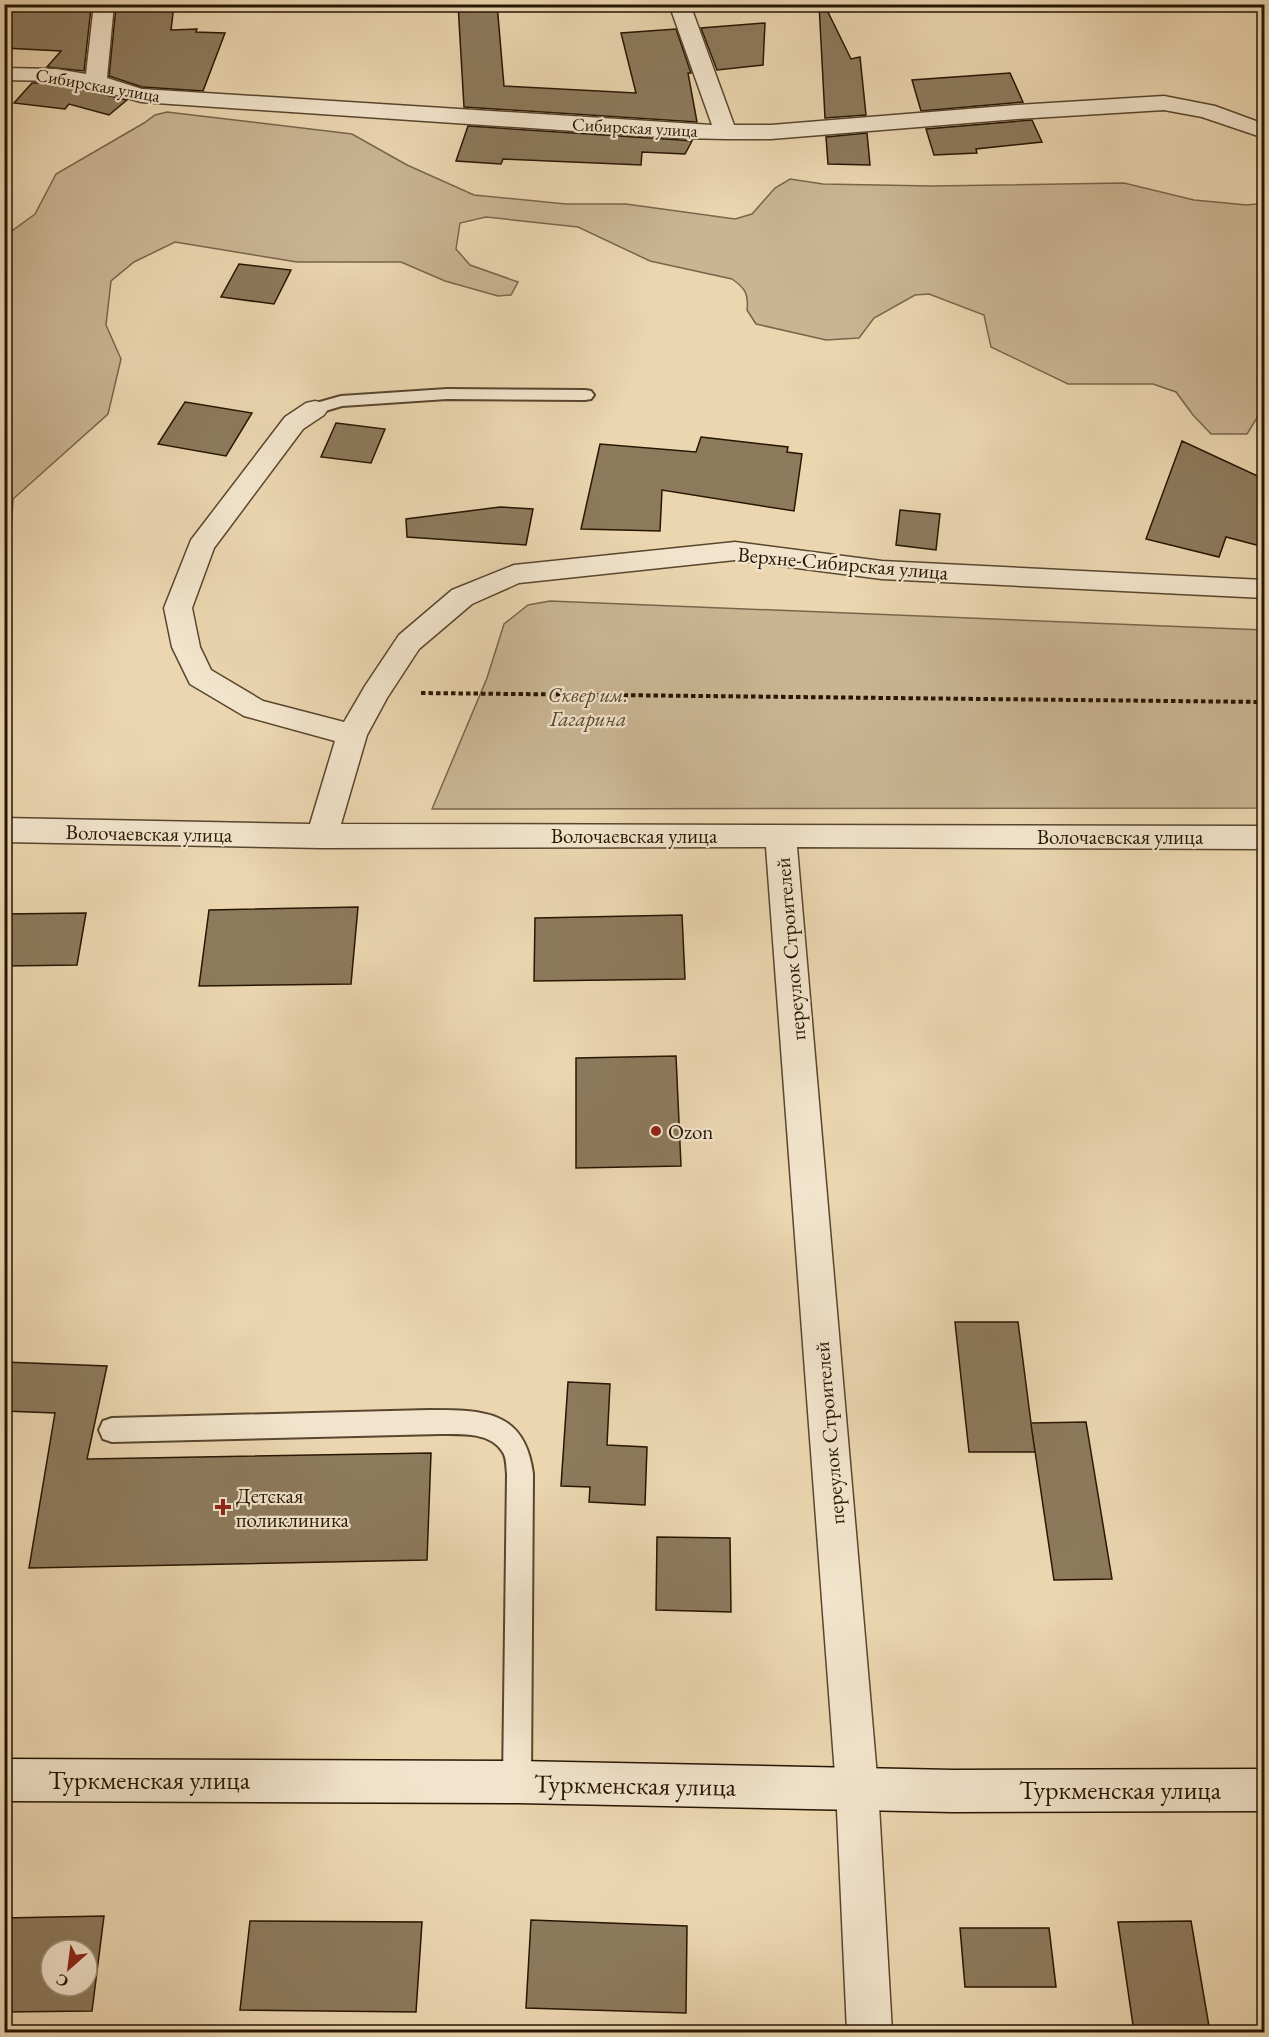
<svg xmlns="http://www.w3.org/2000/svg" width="1269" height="2037" font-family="'EB Garamond',serif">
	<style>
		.green { fill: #cab593; stroke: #78664b; stroke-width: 1.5 }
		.building { fill: #8d7a5d; stroke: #271603; stroke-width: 1.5; fill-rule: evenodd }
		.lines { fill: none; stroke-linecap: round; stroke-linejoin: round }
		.lane-casing { stroke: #58462e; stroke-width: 4 }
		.street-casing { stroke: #58462e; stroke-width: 3 }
		.secondary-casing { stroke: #271603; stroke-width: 3 }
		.path { stroke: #271603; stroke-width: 4; stroke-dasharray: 4.5 3; stroke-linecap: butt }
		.lane { fill: #f2e4cc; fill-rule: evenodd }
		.street { fill: #f2e4cc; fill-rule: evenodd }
		.secondary { fill: #f2e4cc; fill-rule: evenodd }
		.poi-dot { fill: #8f2418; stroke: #f2e4cc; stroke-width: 2 }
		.labels { text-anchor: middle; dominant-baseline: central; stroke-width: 4.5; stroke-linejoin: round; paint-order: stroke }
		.far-street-label { font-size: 18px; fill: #271603; stroke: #f2e4cc }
		.street-label { font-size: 21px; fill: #271603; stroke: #f2e4cc }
		.park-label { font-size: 21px; font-style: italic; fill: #58462e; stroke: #f2e4cc }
		.poi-label { font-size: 21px; fill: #271603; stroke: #f2e4cc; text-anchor: start }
		.near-street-label { font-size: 26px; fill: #271603; stroke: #f2e4cc }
	</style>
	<rect width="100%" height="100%" fill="#ebd6b0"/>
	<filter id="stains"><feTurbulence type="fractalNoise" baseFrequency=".00333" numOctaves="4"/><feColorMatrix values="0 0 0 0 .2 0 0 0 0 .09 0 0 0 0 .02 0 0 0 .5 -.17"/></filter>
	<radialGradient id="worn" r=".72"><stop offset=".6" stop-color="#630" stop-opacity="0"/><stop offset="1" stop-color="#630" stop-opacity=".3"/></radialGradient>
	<path class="green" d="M 167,112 L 352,134 L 407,165 L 474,195 L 566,204 L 626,204 L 735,219 L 752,214 L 775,188 L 790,179 L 823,184 L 932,186 L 1124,183 L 1194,200 L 1247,205 L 1264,203 L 1264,377 L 1257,379 L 1260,413 L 1247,434 L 1211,434 L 1193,415 L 1176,392 L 1153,384 L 1068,384 L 991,347 L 984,315 L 929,294 L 915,295 L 874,318 L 859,338 L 826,340 L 756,324 L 747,310 C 749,294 745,288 732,279 L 650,261 L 578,227 L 486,217 L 460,223 L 456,249 L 470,265 L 518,282 L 511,295 L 498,296 L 445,281 L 401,262 L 297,262 L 175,242 L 134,262 L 111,281 L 106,325 L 121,359 L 108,414 L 13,499 L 5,636 L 5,236 L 35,214 L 56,174 L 144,123 L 155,115 Z
		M 550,601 L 1264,630 L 1264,808 L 432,809 L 487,678 L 504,624 L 528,605 Z"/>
	<path class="building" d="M 4,4 L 85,4 L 86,8 L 91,8 L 84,71 L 47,67 L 61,51 L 4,48 Z
		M 458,4 L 497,4 L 504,86 L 636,93 L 621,33 L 676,29 L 691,73 L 688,73 L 697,122 L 464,107 Z
		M 819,4 L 824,4 L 851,59 L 860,57 L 866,115 L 825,118 Z
		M 174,5 L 171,30 L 197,29 L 196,32 L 225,33 L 203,91 L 142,87 L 109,76 L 116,7 Z
		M 765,23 L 763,65 L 717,70 L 701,28 Z
		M 1010,73 L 1023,102 L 921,111 L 912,80 Z
		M 32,83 L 56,83 L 127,100 L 109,115 L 69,104 L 65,109 L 14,103 Z
		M 1032,120 L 1042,142 L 976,149 L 977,153 L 934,155 L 926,129 Z
		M 468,126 L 680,140 L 692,141 L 685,154 L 642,152 L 641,165 L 503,159 L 501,164 L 456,161 Z
		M 867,133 L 870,165 L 828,164 L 826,137 Z
		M 239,264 L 291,270 L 274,304 L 221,297 Z
		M 185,402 L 252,413 L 226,456 L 158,444 Z
		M 336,423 L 385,429 L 371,463 L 321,457 Z
		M 701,437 L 788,447 L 787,452 L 802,454 L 794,511 L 662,490 L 660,531 L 581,529 L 600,444 L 696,452 Z
		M 1182,441 L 1264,479 L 1264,547 L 1226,537 L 1219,557 L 1146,539 Z
		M 500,507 L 533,509 L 526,545 L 407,537 L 406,519 Z
		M 900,510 L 940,514 L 936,550 L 896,545 Z
		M 358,907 L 351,984 L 199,986 L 209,910 Z
		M 86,913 L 77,965 L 4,966 L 4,914 Z
		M 682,915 L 685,979 L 534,981 L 535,918 Z
		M 676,1056 L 681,1166 L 576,1168 L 576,1058 Z
		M 955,1322 L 1018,1322 L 1031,1423 L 1086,1422 L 1112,1579 L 1054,1580 L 1031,1424 L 1035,1452 L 969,1452 Z
		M 4,1362 L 107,1366 L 87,1459 L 431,1453 L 427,1560 L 29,1568 L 55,1413 L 4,1411 Z
		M 568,1382 L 610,1384 L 607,1445 L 647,1447 L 645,1505 L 589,1502 L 590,1487 L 561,1486 Z
		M 657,1537 L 730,1538 L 731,1612 L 656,1610 Z
		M 104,1916 L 92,2011 L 4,2012 L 4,1918 ZM 51,1950 L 87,1950 L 87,1986 L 51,1986 Z
		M 531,1920 L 687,1926 L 686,2013 L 526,2008 Z
		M 250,1921 L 422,1922 L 416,2012 L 240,2010 Z
		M 1191,1921 L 1210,2032 L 1134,2032 L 1118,1922 Z
		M 960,1928 L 1049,1928 L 1056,1987 L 965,1987 Z"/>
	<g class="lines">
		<defs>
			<path id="lane" d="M 447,389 L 585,390 L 591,391 L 594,395 L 591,399 L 585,400 L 447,399 L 342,406 L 315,414 L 309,413 L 306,409 L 309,405 L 341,396 Z
				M 429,1410 C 483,1410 525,1410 533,1474 L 531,1782 L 527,1792 L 517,1796 L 507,1792 L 503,1782 L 507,1474 C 506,1467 507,1457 502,1451 C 490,1432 460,1434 440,1434 L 112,1442 L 103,1439 L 99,1430 L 103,1421 L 112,1418 Z"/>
			<path id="street" d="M 94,4 L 114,4 L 107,78 L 142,89 L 712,125 L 669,4 L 690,4 L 734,125 L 771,125 L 1017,105 L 1164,96 L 1215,106 L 1264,124 L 1264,138 L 1202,117 L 1164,110 L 1017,119 L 771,139 L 726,139 L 680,138 L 141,102 L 93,88 L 56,81 L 4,80 L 4,68 L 56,69 L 86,74 Z
				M 315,401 L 324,403 L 328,409 L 324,415 L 303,429 L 214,548 L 192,608 L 200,647 L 211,670 L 263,701 L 344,722 L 365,686 L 399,635 L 452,590 L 514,565 L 735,542 L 882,561 L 1264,580 L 1264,598 L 882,579 L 735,560 L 519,583 L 472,604 L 419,649 L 387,698 L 367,735 L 341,824 L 1264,826 L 1264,849 L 797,847 L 878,1788 L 892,2032 L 847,2032 L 836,1788 L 766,847 L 322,848 L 4,842 L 4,818 L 310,824 L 335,741 L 244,716 L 190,684 L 172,647 L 164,608 L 191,540 L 285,417 L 306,403 Z"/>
			<path id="secondary" d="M 4,1759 L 517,1761 L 953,1770 L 1264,1769 L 1264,1811 L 953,1812 L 517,1803 L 4,1801 Z"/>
		</defs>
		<use href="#lane" class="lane-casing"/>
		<use href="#street" class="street-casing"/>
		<use href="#secondary" class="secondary-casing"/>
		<path class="path" d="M 421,693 L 1264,702"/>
		<use href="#lane" class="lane"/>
		<use href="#street" class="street"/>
		<use href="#secondary" class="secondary"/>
	</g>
	<g class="poi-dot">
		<circle cx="656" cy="1131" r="6"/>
		<path d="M220 1498h6v6h6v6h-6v6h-6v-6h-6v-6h6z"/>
	</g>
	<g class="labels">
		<g class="far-street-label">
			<text transform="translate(98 85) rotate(10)">Сибирская улица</text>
			<text transform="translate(635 127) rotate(3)">Сибирская улица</text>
		</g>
		<g class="street-label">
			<text transform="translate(843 563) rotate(5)">Верхне-Сибирская улица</text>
			<text transform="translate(149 833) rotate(1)">Волочаевская улица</text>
			<text x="634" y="835">Волочаевская улица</text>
			<text x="1120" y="836">Волочаевская улица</text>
			<text transform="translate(790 949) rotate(-95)">переулок Строителей</text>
			<text transform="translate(829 1433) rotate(-95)">переулок Строителей</text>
		</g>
		<g class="park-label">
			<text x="588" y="694">Сквер им.<tspan x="588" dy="24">Гагарина</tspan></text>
		</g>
		<g class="poi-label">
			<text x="668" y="1131">Ozon</text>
			<text x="236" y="1495">Детская<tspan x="236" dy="24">поликлиника</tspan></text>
		</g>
		<g class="near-street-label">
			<text x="149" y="1780">Туркменская улица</text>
			<text transform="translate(635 1785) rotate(1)">Туркменская улица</text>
			<text x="1120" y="1790">Туркменская улица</text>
		</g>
	</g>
	<rect width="1269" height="2037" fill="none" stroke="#ebd6b0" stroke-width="24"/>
	<rect x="6" y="6" width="1257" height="2025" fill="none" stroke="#271603" stroke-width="3"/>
	<rect x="12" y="12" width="1245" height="2013" fill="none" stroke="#271603" stroke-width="1.5"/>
	<g transform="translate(69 1968) rotate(208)"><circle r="28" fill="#f2e4cc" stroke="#a1927c" stroke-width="1.5"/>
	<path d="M0-4.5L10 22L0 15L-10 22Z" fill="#8f2418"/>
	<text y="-9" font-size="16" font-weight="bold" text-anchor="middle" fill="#271603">С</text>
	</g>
	<rect width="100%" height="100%" filter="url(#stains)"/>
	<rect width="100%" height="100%" fill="url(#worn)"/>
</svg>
